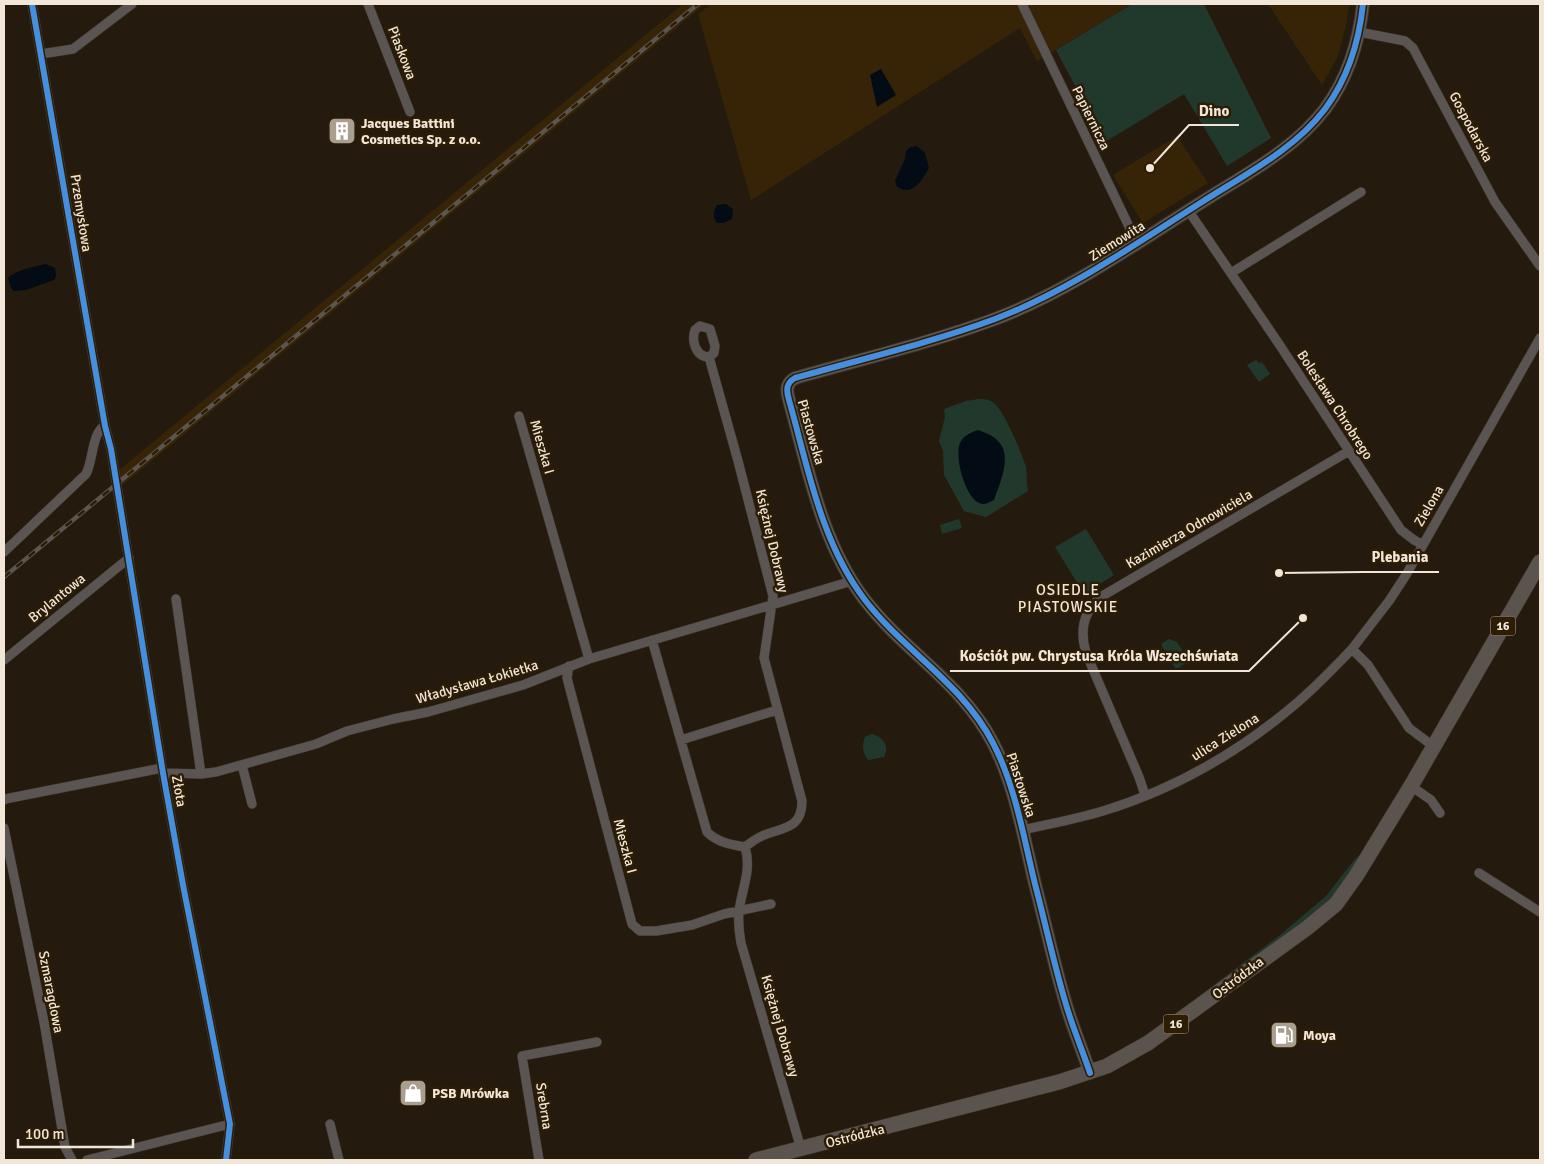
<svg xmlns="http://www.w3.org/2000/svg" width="1544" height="1164" font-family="Signika,sans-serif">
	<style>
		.built { fill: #372407 }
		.green { fill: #21392c }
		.water { fill: #030c14 }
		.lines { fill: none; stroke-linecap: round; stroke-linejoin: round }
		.street-casing { stroke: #3f372c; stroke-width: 10 }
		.secondary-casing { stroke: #3f372c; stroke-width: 14 }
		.primary-casing { stroke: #3f372c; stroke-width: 16 }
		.street { stroke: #5a5452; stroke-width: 9 }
		.secondary { stroke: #5d5651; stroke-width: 12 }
		.primary { stroke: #5b534e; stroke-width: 15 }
		.rail-casing { stroke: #5b554f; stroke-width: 4.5 }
		.rail { stroke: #2d1d05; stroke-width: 2.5; stroke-dasharray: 8; stroke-linecap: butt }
		.cycleway-casing { stroke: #2d1d05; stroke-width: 9 }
		.cycleway { stroke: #468fdf; stroke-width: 6 }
		.labels { text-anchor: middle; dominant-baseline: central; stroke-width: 5; stroke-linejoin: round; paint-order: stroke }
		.shield { fill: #2d1d05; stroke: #b6aa99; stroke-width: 1 }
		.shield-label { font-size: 12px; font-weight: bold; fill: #f1e6d8 }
		.street-label { font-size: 14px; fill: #f1e6d8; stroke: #2d1d05 }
		.poi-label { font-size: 14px; font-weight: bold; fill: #f1e6d8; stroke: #2d1d05; text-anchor: start }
		.neighbourhood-label { font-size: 15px; letter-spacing: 1px; fill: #f1e6d8; stroke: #2d1d05 }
		.leader { fill: none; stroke: #f1e6d8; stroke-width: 2 }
		.callout-dot { fill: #f1e6d8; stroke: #2d1d05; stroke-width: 2 }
		.callout-label { font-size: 15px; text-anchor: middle; font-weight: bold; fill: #f1e6d8; stroke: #2d1d05; stroke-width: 5; stroke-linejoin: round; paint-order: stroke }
	</style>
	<rect width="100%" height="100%" fill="#241b0e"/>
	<path class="built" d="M 683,4 L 705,4 L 120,487 L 118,471 Z
		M 711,4 L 1132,4 L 1037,61 L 1020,28 L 751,200 L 698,14 Z
		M 1268,4 L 1349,4 L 1347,21 L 1338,56 L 1322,85 Z
		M 1177,136 L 1208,183 L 1143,223 L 1113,175 Z"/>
	<path class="green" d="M 1132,4 L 1204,4 L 1271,138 L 1227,166 L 1184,94 L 1105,142 L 1056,50 Z
		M 1256,360 L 1259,363 L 1262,362 L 1270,374 L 1259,382 L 1247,365 Z
		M 979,399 C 986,399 992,400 997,406 C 1006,416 1022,454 1026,467 C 1027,475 1026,483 1028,491 L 986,517 L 964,511 L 944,475 L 943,451 L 939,441 L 945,417 L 944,409 L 966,401 Z
		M 959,519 L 962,528 L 942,534 L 940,525 Z
		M 1086,529 L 1114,575 L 1084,594 L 1055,547 Z
		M 1169,639 L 1177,642 L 1188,659 L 1188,662 L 1178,668 L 1175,668 L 1162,646 L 1162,643 Z
		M 872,734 C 883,737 890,746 884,757 L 868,760 C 862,752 862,746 865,737 Z
		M 1358,855 C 1344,901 1284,934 1248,962 C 1221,981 1197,1005 1170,1022 C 1150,1035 1130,1045 1110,1057 L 1111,1055 L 1143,1037 L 1165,1022 L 1280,935 L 1326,896 Z"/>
	<path class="water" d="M 881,69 L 896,95 L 877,107 L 870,75 Z
		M 917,146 L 925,153 L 929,168 C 922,180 913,197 897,187 L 895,181 L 905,159 L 906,151 L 910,147 Z
		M 726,204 L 733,209 L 732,219 L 724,223 L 717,223 C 712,216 713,212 717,205 Z
		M 46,264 L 55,268 L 56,276 L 54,280 L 26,290 L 14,291 L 11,288 L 8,278 C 18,269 34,267 46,264 Z
		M 978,430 C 984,432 992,435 996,439 C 1014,454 1000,482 994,500 C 989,502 985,506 979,503 C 965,497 954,456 960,443 C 964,435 970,433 978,430 Z"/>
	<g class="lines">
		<defs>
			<path id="street" d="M 32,4 L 105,426 L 111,449 L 163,773 L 183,885 L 230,1124 L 226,1160
				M 368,4 L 410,112
				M 1022,4 L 1137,243
				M 1359,32 L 1405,41 L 1413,48 L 1495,202 L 1540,266
				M 41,54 L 73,49 L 132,4
				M 1188,210 L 1279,344 L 1401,530 L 1414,540 L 1423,545
				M 1231,273 L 1361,192
				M 700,326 L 710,329 L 715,346 L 714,353 L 709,357 C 696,357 691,341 695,330 Z
				M 709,357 L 738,461 L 773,596 L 764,658 L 802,801 C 802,830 782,827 762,836 C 755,839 750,843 745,847
				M 519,416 L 589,659
				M 4,552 L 86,474 C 93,462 92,431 105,426
				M 176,599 L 201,774
				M 652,640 L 707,832 C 717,842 731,845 745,847
				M 4,660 L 129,558
				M 569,666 L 567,678 L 632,924 L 640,931 L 656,931 L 692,925 L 724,914 L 771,904
				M 681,740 L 777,710
				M 1433,746 L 1409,728 L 1368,665 L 1352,649 L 1389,601 L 1406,575 L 1540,338
				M 242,765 L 252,804
				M 163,773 L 201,774 L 216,772 L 316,744 L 347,731 L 393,719 L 428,712 L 523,685 L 589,659 L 852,581
				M 1411,786 L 1431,800 L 1440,813
				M 1145,795 L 1139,777 L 1086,653 C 1079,629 1084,609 1104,595 L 1349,451
				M 4,800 L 5,799 L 162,768
				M 4,828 L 44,1022 L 65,1147 L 72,1160
				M 1022,830 C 1049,824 1077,819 1103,811 C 1172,790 1237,753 1292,707 C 1314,689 1333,669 1352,649
				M 745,847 C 752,870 742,888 739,911 C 738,922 739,932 741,943 L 801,1149
				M 1479,873 L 1540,912
				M 330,1124 L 339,1160
				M 87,1160 L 230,1124
				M 539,1160 L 522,1056 L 597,1042"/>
			<path id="secondary" d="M 1090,1073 C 1082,1049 1072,1026 1065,1001 C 1054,964 1046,926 1036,888 C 1024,840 1016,787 993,743 C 962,683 905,652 865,600 C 821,543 808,467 789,400 C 786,390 786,383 795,378 C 862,359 930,343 995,319 C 1069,291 1135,244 1202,202 C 1244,175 1294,150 1325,109 C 1348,78 1359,42 1363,4"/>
			<path id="primary" d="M 756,1160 L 1059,1082 L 1107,1066 L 1148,1043 L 1307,928 L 1336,904 L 1356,876 L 1411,786 L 1540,562"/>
		</defs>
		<use href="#street" class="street-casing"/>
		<use href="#secondary" class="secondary-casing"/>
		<use href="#primary" class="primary-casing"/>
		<use href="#street" class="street"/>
		<use href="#secondary" class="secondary"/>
		<use href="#primary" class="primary"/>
		<defs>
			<path id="rail" d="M 4,577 L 698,4"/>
		</defs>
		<use href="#rail" class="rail-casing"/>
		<use href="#rail" class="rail"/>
		<defs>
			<path id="cycleway" d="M 32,4 L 105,426 L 111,449 L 163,773 L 183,885 L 230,1124 L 226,1160
				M 1090,1073 C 1082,1049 1072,1026 1065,1001 C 1054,964 1046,926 1036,888 C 1024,840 1016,787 993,743 C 962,683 905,652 865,600 C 821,543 808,467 789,400 C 786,390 786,383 795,378 C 862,359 930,343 995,319 C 1069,291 1135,244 1202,202 C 1244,175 1294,150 1325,109 C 1348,78 1359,42 1363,4"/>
		</defs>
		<use href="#cycleway" class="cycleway-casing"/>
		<use href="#cycleway" class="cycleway"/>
	</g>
	<defs>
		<symbol id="building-square" viewBox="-11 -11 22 22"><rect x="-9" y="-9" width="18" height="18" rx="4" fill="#a99f91" stroke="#2d1d05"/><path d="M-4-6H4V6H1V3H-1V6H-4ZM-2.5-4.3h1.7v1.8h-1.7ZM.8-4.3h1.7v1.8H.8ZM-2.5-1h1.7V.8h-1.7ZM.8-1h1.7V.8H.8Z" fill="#fff"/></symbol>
		<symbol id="fuel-square" viewBox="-11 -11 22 22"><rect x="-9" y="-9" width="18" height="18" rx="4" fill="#a99f91" stroke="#2d1d05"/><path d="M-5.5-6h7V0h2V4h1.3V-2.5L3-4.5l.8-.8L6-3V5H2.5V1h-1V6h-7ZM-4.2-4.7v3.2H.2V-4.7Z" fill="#fff"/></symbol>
		<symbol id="shop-square" viewBox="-11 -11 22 22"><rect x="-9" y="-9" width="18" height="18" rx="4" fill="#a99f91" stroke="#2d1d05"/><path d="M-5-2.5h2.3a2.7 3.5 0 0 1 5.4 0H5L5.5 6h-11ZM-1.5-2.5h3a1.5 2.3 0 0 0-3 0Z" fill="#fff"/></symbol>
	</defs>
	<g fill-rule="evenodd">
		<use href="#building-square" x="326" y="115" width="32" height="32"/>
		<use href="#fuel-square" x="1268" y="1019" width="32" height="32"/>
		<use href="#shop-square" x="397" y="1077" width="32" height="32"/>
	</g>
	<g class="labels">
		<g class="shield">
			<rect x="1490.5" y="616.5" width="25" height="19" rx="4"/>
			<rect x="1163.5" y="1014.5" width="25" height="19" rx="4"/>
		</g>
		<g class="shield-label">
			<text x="1503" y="626">16</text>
			<text x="1176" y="1024">16</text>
		</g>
		<g class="street-label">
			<text transform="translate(402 53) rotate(69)">Piaskowa</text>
			<text transform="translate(1091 118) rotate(64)">Papiernicza</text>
			<text transform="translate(1471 127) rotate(62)">Gospodarska</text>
			<text transform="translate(81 213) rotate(81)">Przemysłowa</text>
			<text transform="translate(1117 241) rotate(-32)">Ziemowita</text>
			<text transform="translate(1335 405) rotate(57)">Bolesława Chrobrego</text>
			<text transform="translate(811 432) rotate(74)">Piastowska</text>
			<text transform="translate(542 447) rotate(74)">Mieszka I</text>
			<text transform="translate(1429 506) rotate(-60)">Zielona</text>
			<text transform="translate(1189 529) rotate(-30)">Kazimierza Odnowiciela</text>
			<text transform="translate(772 541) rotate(77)">Księżnej Dobrawy</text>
			<text transform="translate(57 598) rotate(-39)">Brylantowa</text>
			<text transform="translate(477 682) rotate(-16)">Władysława Łokietka</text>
			<text transform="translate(1225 737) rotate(-32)">ulica Zielona</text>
			<text transform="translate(1021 785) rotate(72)">Piastowska</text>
			<text transform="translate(179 791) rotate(80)">Złota</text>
			<text transform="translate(625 846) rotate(75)">Mieszka I</text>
			<text transform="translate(1238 978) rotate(-37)">Ostródzka</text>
			<text transform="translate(51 992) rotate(79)">Szmaragdowa</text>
			<text transform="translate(780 1026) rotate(74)">Księżnej Dobrawy</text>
			<text transform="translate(544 1106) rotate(81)">Srebrna</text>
			<text transform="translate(855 1136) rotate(-14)">Ostródzka</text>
		</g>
		<g class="poi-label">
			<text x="361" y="123">Jacques Battini<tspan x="361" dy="16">Cosmetics Sp. z o.o.</tspan></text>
			<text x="1303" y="1035">Moya</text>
			<text x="432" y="1093">PSB Mrówka</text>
		</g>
		<g class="neighbourhood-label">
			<text x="1068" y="590">OSIEDLE<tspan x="1068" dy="17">PIASTOWSKIE</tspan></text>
		</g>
	</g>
	<path class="leader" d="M1150 168L1189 125H1239M1279 573L1362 572H1439M1303 618L1249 671H950"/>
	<g class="callout-dot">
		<circle cx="1150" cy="168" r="5"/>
		<circle cx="1279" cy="573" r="5"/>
		<circle cx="1303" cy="618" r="5"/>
	</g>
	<g class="callout-label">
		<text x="1214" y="116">Dino</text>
		<text x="1400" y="562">Plebania</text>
		<text x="1099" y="661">Kościół pw. Chrystusa Króla Wszechświata</text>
	</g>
	<rect width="1544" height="1164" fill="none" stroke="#f1e6d8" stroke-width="10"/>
	<path d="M18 1139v8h115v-8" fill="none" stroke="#f1e6d8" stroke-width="2.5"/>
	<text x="25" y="1139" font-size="15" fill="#f1e6d8" stroke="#2d1d05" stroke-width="4" paint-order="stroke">100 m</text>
</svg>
